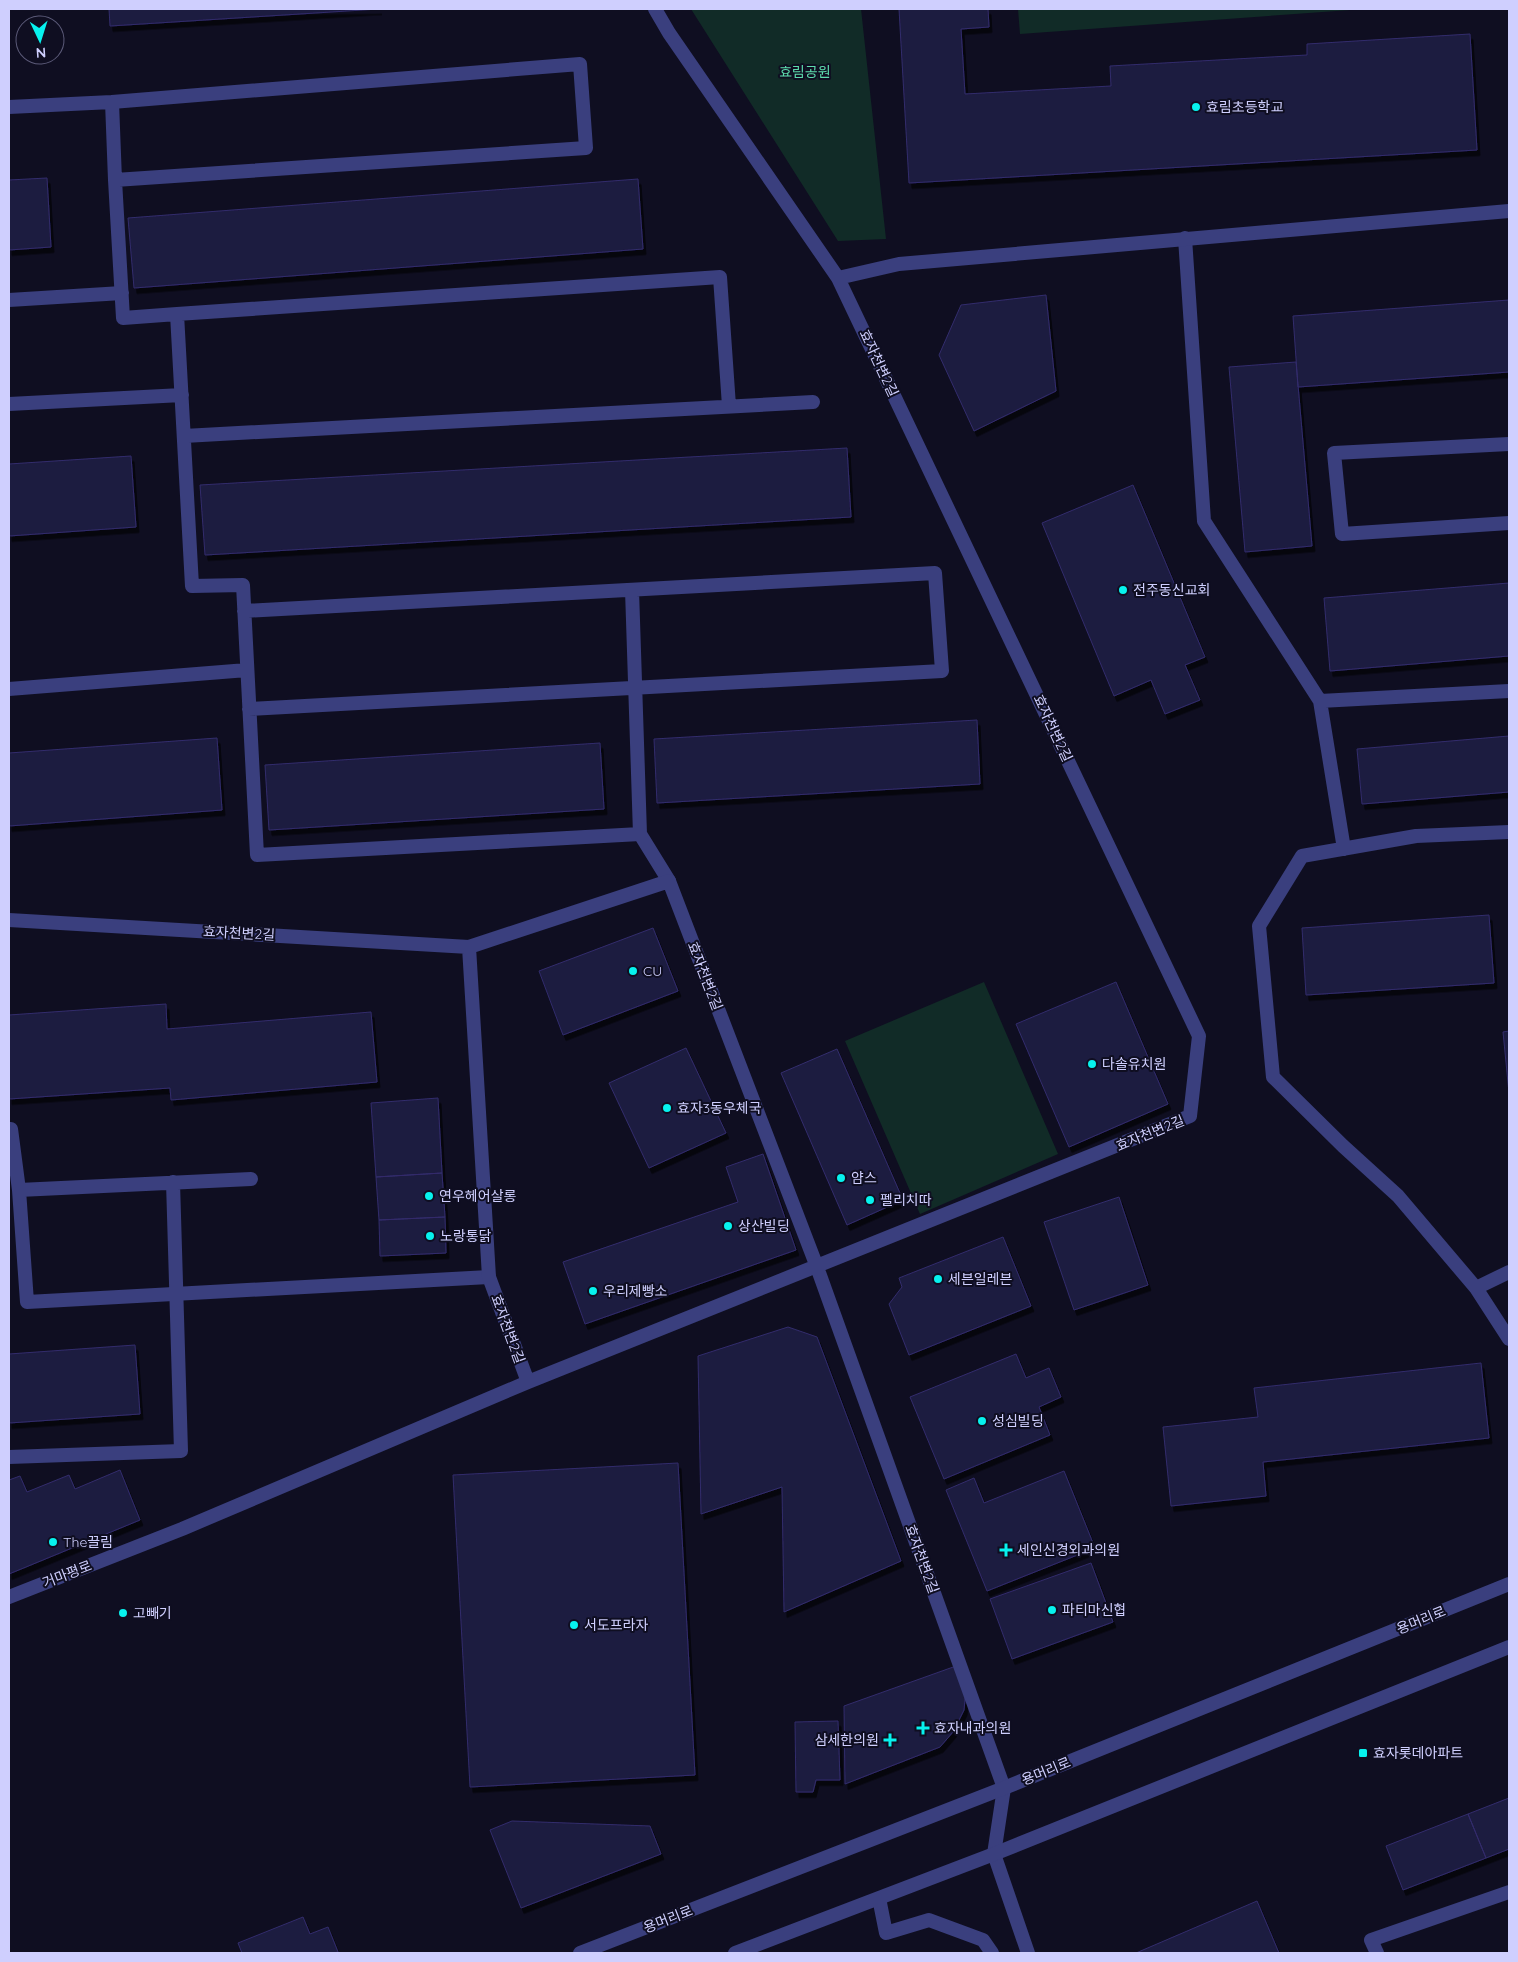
<svg xmlns="http://www.w3.org/2000/svg" width="1518" height="1962" font-family="Quicksand,'Noto Sans KR',sans-serif">
	<style>
		.green { fill: #112b27 }
		.building { fill: #1e1a41; stroke: #322d6c; filter: url(#shadow) }
		.lines { fill: none; stroke-linecap: round; stroke-linejoin: round }
		.service { stroke: #3a3f7e; stroke-width: 14 }
		.minor { stroke: #3a3f7e; stroke-width: 14 }
		.tertiary { stroke: #3a3f7e; stroke-width: 14 }
		.poi-dot { fill: #07f2ee; stroke: #0f0e21; stroke-width: 2 }
		.labels { text-anchor: middle; dominant-baseline: central; stroke-width: 4; stroke-linejoin: round; paint-order: stroke }
		.park-label { font-size: 14px; fill: #5ddbad; stroke: #0f0e21 }
		.poi-label { font-size: 14px; fill: #cfcffe; stroke: #0f0e21; text-anchor: start }
		.street-label { font-size: 14px; fill: #cfcffe; stroke: #0f0e21 }
	</style>
	<defs>
		<filter id="shadow"><feDropShadow dx="3" dy="5.5" stdDeviation="0" flood-color="#0009"/></filter>
	</defs>
	<rect width="100%" height="100%" fill="#0f0e21"/>
	<path class="green" d="M 691,9 L 861,9 L 886,239 L 838,241 Z
		M 1018,9 L 1364,9 L 1020,34 Z
		M 984,982 L 1058,1154 L 920,1214 L 845,1041 Z"/>
	<path class="building" d="M 109,9 L 379,9 L 110,26 Z
		M 899,9 L 988,9 L 989,27 L 961,29 L 965,94 L 1111,86 L 1110,66 L 1307,55 L 1307,44 L 1470,34 L 1477,150 L 909,183 Z
		M 47,178 L 51,247 L 9,250 L 9,180 Z
		M 638,179 L 643,249 L 134,288 L 128,218 Z
		M 1046,295 L 1056,391 L 974,431 L 939,355 L 961,305 Z
		M 1509,300 L 1509,372 L 1298,387 L 1293,316 Z
		M 1296,362 L 1312,546 L 1245,552 L 1229,367 Z
		M 847,448 L 851,517 L 205,555 L 200,485 Z
		M 131,456 L 136,527 L 9,536 L 9,464 Z
		M 1133,485 L 1205,657 L 1185,665 L 1200,700 L 1165,714 L 1151,680 L 1114,696 L 1042,523 Z
		M 1509,583 L 1509,656 L 1330,671 L 1324,598 Z
		M 977,720 L 980,784 L 657,803 L 654,739 Z
		M 1509,736 L 1509,792 L 1362,804 L 1357,749 Z
		M 217,738 L 222,810 L 9,826 L 9,753 Z
		M 600,743 L 604,809 L 269,830 L 265,765 Z
		M 1489,915 L 1494,983 L 1306,995 L 1302,928 Z
		M 653,928 L 678,991 L 563,1035 L 539,971 Z
		M 1116,982 L 1168,1104 L 1069,1147 L 1016,1024 Z
		M 166,1004 L 167,1029 L 371,1012 L 377,1082 L 171,1100 L 170,1088 L 9,1099 L 9,1015 Z
		M 1509,1031 L 1509,1093 L 1503,1032 Z
		M 686,1048 L 726,1133 L 649,1168 L 609,1083 Z
		M 837,1049 L 903,1200 L 847,1225 L 781,1073 Z
		M 438,1098 L 442,1173 L 376,1177 L 371,1103 Z
		M 763,1154 L 796,1250 L 585,1324 L 563,1262 L 738,1202 L 726,1167 Z
		M 442,1173 L 445,1217 L 379,1220 L 376,1177 Z
		M 1119,1197 L 1148,1285 L 1074,1310 L 1044,1222 Z
		M 445,1217 L 446,1253 L 380,1256 L 379,1220 Z
		M 1003,1237 L 1031,1306 L 909,1355 L 889,1304 L 902,1287 L 899,1278 Z
		M 788,1327 L 817,1337 L 901,1561 L 784,1612 L 782,1487 L 701,1514 L 698,1356 Z
		M 135,1345 L 140,1414 L 9,1423 L 9,1354 Z
		M 1016,1354 L 1026,1378 L 1049,1368 L 1061,1397 L 1039,1407 L 1050,1435 L 944,1479 L 910,1397 Z
		M 1481,1363 L 1489,1438 L 1263,1462 L 1266,1496 L 1171,1506 L 1163,1427 L 1258,1417 L 1254,1388 Z
		M 678,1463 L 695,1775 L 470,1787 L 453,1475 Z
		M 120,1470 L 140,1520 L 9,1574 L 9,1480 L 20,1476 L 27,1492 L 69,1475 L 75,1489 Z
		M 1064,1471 L 1095,1548 L 987,1591 L 946,1490 L 974,1478 L 984,1503 Z
		M 1091,1563 L 1113,1622 L 1012,1659 L 990,1599 Z
		M 956,1666 L 966,1689 L 964,1710 L 953,1732 L 940,1747 L 845,1784 L 844,1706 Z
		M 838,1721 L 840,1780 L 816,1780 L 813,1792 L 796,1792 L 795,1722 Z
		M 1509,1798 L 1509,1849 L 1486,1858 L 1468,1814 Z
		M 1468,1814 L 1486,1858 L 1403,1890 L 1386,1846 Z
		M 512,1821 L 650,1826 L 661,1854 L 521,1908 L 490,1830 Z
		M 1257,1901 L 1279,1953 L 1136,1953 Z
		M 303,1917 L 310,1934 L 328,1927 L 338,1952 L 334,1953 L 242,1953 L 238,1943 Z"/>
	<g class="lines">
		<path class="service" d="M 112,102 L 580,64 L 586,148 L 115,180
			M 9,107 L 112,102 L 115,180 L 123,318 L 177,314 L 192,586 L 243,585 L 257,855 L 640,834 L 669,881
			M 1185,238 L 1204,521 L 1320,701 L 1344,849
			M 9,300 L 122,293
			M 177,314 L 720,277 L 729,406
			M 9,404 L 182,395
			M 184,436 L 813,402
			M 1509,444 L 1334,453 L 1342,534 L 1509,523
			M 632,590 L 640,834
			M 244,611 L 935,573 L 942,671 L 249,709
			M 9,689 L 247,670
			M 1320,701 L 1509,691
			M 1509,832 L 1416,836 L 1302,856 L 1259,926 L 1273,1077 L 1343,1146 L 1398,1196 L 1476,1288 L 1509,1339
			M 9,1129 L 11,1129 L 19,1190
			M 251,1179 L 19,1190 L 27,1302 L 489,1277
			M 1476,1288 L 1509,1272
			M 9,1457 L 181,1451 L 173,1182
			M 1377,1953 L 1371,1940 L 1509,1892"/>
		<path class="minor" d="M 838,278 L 899,264 L 1509,211
			M 9,920 L 469,947 L 669,881 L 817,1267 L 1004,1788 L 994,1854 L 1028,1953
			M 469,947 L 489,1277 L 528,1382
			M 9,1597 L 182,1529 L 528,1382 L 1190,1116 L 1199,1036 L 838,278 L 669,33 L 655,9"/>
		<path class="tertiary" d="M 879,1898 L 886,1933 L 929,1920 L 983,1940 L 992,1953
			M 580,1953 L 1004,1788 L 1509,1584
			M 735,1953 L 994,1854 L 1509,1647"/>
	</g>
	<g class="poi-dot">
		<circle cx="1196" cy="107" r="5"/>
		<circle cx="1123" cy="590" r="5"/>
		<circle cx="633" cy="971" r="5"/>
		<circle cx="1092" cy="1064" r="5"/>
		<circle cx="667" cy="1108" r="5"/>
		<circle cx="841" cy="1178" r="5"/>
		<circle cx="429" cy="1196" r="5"/>
		<circle cx="870" cy="1200" r="5"/>
		<circle cx="728" cy="1226" r="5"/>
		<circle cx="430" cy="1236" r="5"/>
		<circle cx="938" cy="1279" r="5"/>
		<circle cx="593" cy="1291" r="5"/>
		<circle cx="982" cy="1421" r="5"/>
		<circle cx="53" cy="1542" r="5"/>
		<path d="M1003.5 1542.5h5v5h5v5h-5v5h-5v-5h-5v-5h5z"/>
		<circle cx="1052" cy="1610" r="5"/>
		<circle cx="123" cy="1613" r="5"/>
		<circle cx="574" cy="1625" r="5"/>
		<path d="M920.5 1720.5h5v5h5v5h-5v5h-5v-5h-5v-5h5z"/>
		<path d="M887.5 1732.5h5v5h5v5h-5v5h-5v-5h-5v-5h5z"/>
		<rect x="1358" y="1748" width="10" height="10" rx="2.5"/>
	</g>
	<g class="labels">
		<g class="park-label">
			<text x="805" y="72">효림공원</text>
		</g>
		<g class="poi-label">
			<text x="1206" y="107">효림초등학교</text>
			<text x="1133" y="590">전주동신교회</text>
			<text x="643" y="971">CU</text>
			<text x="1102" y="1064">다솔유치원</text>
			<text x="677" y="1108">효자3동우체국</text>
			<text x="851" y="1178">얌스</text>
			<text x="439" y="1196">연우헤어살롱</text>
			<text x="880" y="1200">펠리치따</text>
			<text x="738" y="1226">상산빌딩</text>
			<text x="440" y="1236">노랑통닭</text>
			<text x="948" y="1279">세븐일레븐</text>
			<text x="603" y="1291">우리제빵소</text>
			<text x="992" y="1421">성심빌딩</text>
			<text x="63" y="1542">The끌림</text>
			<text x="1017" y="1550">세인신경외과의원</text>
			<text x="1062" y="1610">파티마신협</text>
			<text x="133" y="1613">고빼기</text>
			<text x="584" y="1625">서도프라자</text>
			<text x="934" y="1728">효자내과의원</text>
			<text x="879" y="1740" text-anchor="end">삼세한의원</text>
			<text x="1373" y="1753">효자롯데아파트</text>
		</g>
		<g class="street-label">
			<text transform="translate(879 363) rotate(65)">효자천변2길</text>
			<text transform="translate(1053 728) rotate(65)">효자천변2길</text>
			<text transform="translate(239 933) rotate(3)">효자천변2길</text>
			<text transform="translate(705 976) rotate(69)">효자천변2길</text>
			<text transform="translate(1150 1133) rotate(-22)">효자천변2길</text>
			<text transform="translate(508 1329) rotate(70)">효자천변2길</text>
			<text transform="translate(922 1559) rotate(70)">효자천변2길</text>
			<text transform="translate(67 1574) rotate(-21)">거마평로</text>
			<text transform="translate(1421 1620) rotate(-22)">용머리로</text>
			<text transform="translate(1046 1771) rotate(-22)">용머리로</text>
			<text transform="translate(668 1919) rotate(-21)">용머리로</text>
		</g>
	</g>
	<rect width="1518" height="1962" fill="none" stroke="#cfcffe" stroke-width="20"/>
	<g transform="translate(40 40) rotate(176)"><circle r="24" fill="#0f0e21" stroke="#5c5b79"/>
	<path d="M0-4L9 19L0 12L-9 19Z" fill="#07f2ee"/>
	<text y="-8" font-size="14" font-weight="bold" text-anchor="middle" fill="#cfcffe">N</text>
	</g>
</svg>
